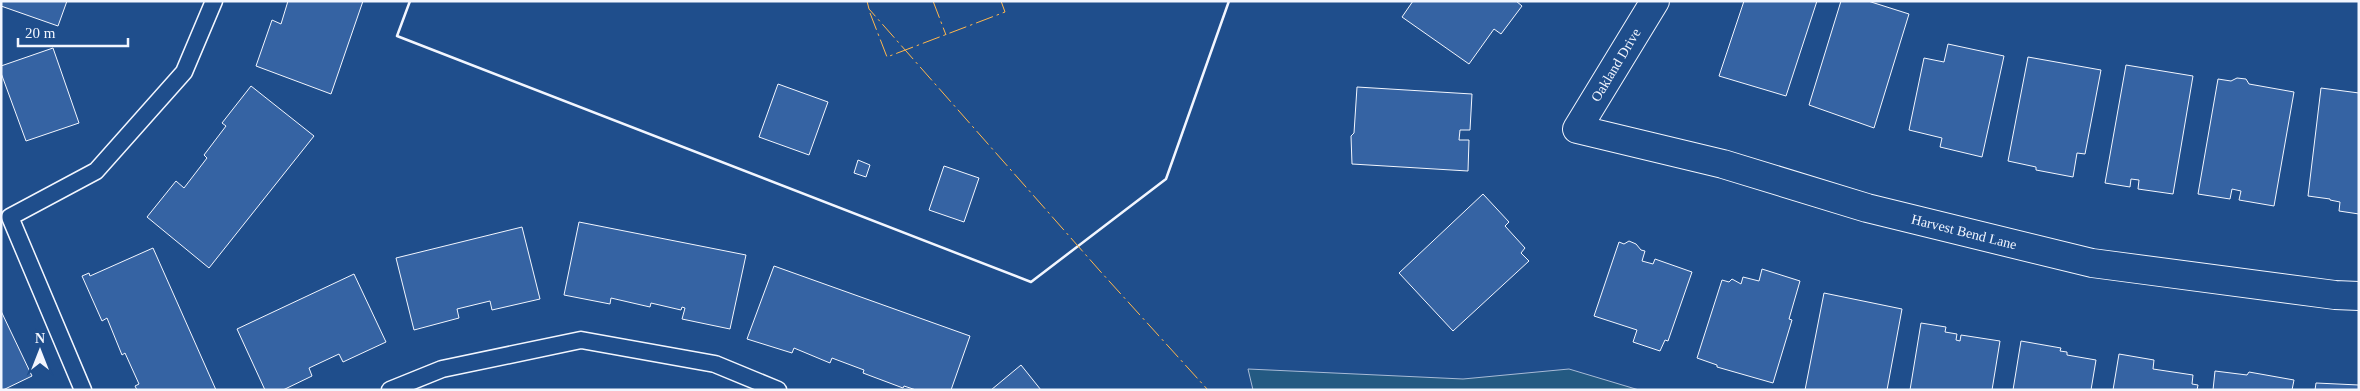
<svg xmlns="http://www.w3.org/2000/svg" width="2360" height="391" font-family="Georgia,serif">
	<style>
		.green { fill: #245a82; stroke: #a8bbd7 }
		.building { fill: #3563a3; stroke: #f2f6ff }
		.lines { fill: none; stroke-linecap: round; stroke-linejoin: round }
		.lane-casing { stroke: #f2f6ff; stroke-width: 19 }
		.street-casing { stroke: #f2f6ff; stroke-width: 30 }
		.lane { stroke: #1f4e8c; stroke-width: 16 }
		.street { stroke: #1f4e8c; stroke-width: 28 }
		.wall { stroke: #f2f6ff; stroke-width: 2.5 }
		.power { stroke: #ffb74d; stroke-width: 1; stroke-dasharray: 18 4 2.5 4; stroke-linecap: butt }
		.labels { text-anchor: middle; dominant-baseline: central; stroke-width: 4; stroke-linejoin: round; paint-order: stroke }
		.street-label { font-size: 14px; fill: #f2f6ff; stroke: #1f4e8c }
	</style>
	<rect width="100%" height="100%" fill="#1f4e8c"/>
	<path class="green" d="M 1248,369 L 1463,379 L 1569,369 L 1639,390 L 1253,390 Z"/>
	<path class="building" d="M 1,1 L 67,1 L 58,26 L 1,6 Z
		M 288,1 L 363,1 L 331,94 L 256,66 L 272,20 L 281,24 Z
		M 1413,1 L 1516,1 L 1522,6 L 1501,34 L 1494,29 L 1469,64 L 1402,17 Z
		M 1744,1 L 1817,1 L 1786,96 L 1719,76 Z
		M 1841,1 L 1868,1 L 1909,14 L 1874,128 L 1809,105 Z
		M 1948,44 L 2004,56 L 1982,157 L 1940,147 L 1942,138 L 1909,130 L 1924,58 L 1944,62 Z
		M 53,48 L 79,123 L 26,141 L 1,73 L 1,66 Z
		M 2028,57 L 2101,70 L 2085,154 L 2077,153 L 2073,177 L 2036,170 L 2036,167 L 2008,161 Z
		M 2126,65 L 2193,76 L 2173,194 L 2138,189 L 2139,180 L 2131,179 L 2130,187 L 2105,183 Z
		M 2237,78 L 2246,79 L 2249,84 L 2294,92 L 2274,206 L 2239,200 L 2241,191 L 2232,189 L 2230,199 L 2198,194 L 2218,79 L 2231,81 Z
		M 778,84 L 828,102 L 809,155 L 759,137 Z
		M 251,86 L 314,136 L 209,268 L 147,217 L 176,181 L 184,188 L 207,158 L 204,155 L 226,126 L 222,123 Z
		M 1357,87 L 1472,94 L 1470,130 L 1460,130 L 1459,140 L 1469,140 L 1468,171 L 1352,164 L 1351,136 L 1354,133 Z
		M 2321,88 L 2359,93 L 2359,214 L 2339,211 L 2340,202 L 2330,200 L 2330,199 L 2308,196 Z
		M 858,160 L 870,165 L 866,177 L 854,173 Z
		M 944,166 L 979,178 L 964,222 L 929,210 Z
		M 1483,194 L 1509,222 L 1505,226 L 1525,248 L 1521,253 L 1529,261 L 1453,331 L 1399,273 Z
		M 579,222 L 746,255 L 730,329 L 682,319 L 685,308 L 682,307 L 681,310 L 651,303 L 650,307 L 611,298 L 610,304 L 564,295 Z
		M 522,227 L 540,299 L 492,310 L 490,301 L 457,309 L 459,318 L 414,330 L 396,258 Z
		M 1629,241 L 1636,244 L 1641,250 L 1645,251 L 1642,261 L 1653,264 L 1655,259 L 1692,272 L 1668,341 L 1665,340 L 1660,351 L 1633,342 L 1637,330 L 1594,316 L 1619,242 L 1624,244 Z
		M 153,248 L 165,275 L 216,390 L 137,390 L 135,386 L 139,384 L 125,353 L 122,355 L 107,318 L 102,321 L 82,276 L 89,273 L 90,276 Z
		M 774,266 L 970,336 L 951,390 L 916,390 L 904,386 L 903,388 L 863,373 L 864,370 L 832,358 L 830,363 L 794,348 L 792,353 L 747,339 Z
		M 1762,269 L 1800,281 L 1789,319 L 1792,320 L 1773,383 L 1717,367 L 1717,365 L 1697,358 L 1722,280 L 1729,282 L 1732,279 L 1741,284 L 1743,277 L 1759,281 Z
		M 354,274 L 386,342 L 343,362 L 339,354 L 309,368 L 312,376 L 283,390 L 265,390 L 237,329 Z
		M 1824,293 L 1902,309 L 1887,390 L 1805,390 Z
		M 1,311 L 32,376 L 3,390 L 1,390 Z
		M 1921,323 L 1946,327 L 1945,332 L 1957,334 L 1956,340 L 1960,341 L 1961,335 L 2000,341 L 1992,390 L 1910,390 Z
		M 2021,341 L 2061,348 L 2060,351 L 2067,352 L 2067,355 L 2096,360 L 2091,390 L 2013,390 Z
		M 2119,354 L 2154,360 L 2153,369 L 2193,375 L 2192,384 L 2198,385 L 2197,390 L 2113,390 Z
		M 1021,365 L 1041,390 L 991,390 Z
		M 2215,371 L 2247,375 L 2249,372 L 2294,380 L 2292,390 L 2213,390 Z
		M 2316,383 L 2359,385 L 2359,390 L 2315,390 Z"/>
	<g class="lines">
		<defs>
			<path id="lane" d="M 83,390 L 10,217 L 96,171 L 184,72 L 214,1
				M 390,390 L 442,369 L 581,340 L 715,364 L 778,390"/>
			<path id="street" d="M 1655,1 L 1577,129 L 1723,164 L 1867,208 L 2092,263 L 2335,295 L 2359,296"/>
		</defs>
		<use href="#lane" class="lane-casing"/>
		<use href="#street" class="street-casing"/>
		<use href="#lane" class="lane"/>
		<use href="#street" class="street"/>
		<path class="wall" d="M 410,1 L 397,36 L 1031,282 L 1166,179 L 1229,1"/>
		<path class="power" d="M 867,1 L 869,9 L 1100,271 L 1208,390
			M 933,1 L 946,35
			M 870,13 L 887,57 L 1005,12 L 1001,1"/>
	</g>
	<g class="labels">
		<g class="street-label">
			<text transform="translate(1616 65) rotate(-59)">Oakland Drive</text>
			<text transform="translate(1964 232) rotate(14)">Harvest Bend Lane</text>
		</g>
	</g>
	<rect width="2360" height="391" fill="none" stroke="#f2f6ff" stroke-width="5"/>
	<g transform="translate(40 351)" stroke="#1f4e8c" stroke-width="4" paint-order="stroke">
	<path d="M0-4L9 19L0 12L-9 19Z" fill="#f2f6ff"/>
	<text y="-8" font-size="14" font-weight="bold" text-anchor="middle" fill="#f2f6ff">N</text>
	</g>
	<path d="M18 38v8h110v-8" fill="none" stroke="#f2f6ff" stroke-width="2.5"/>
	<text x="25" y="38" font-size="15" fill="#f2f6ff" stroke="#1f4e8c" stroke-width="4" paint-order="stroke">20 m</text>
</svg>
